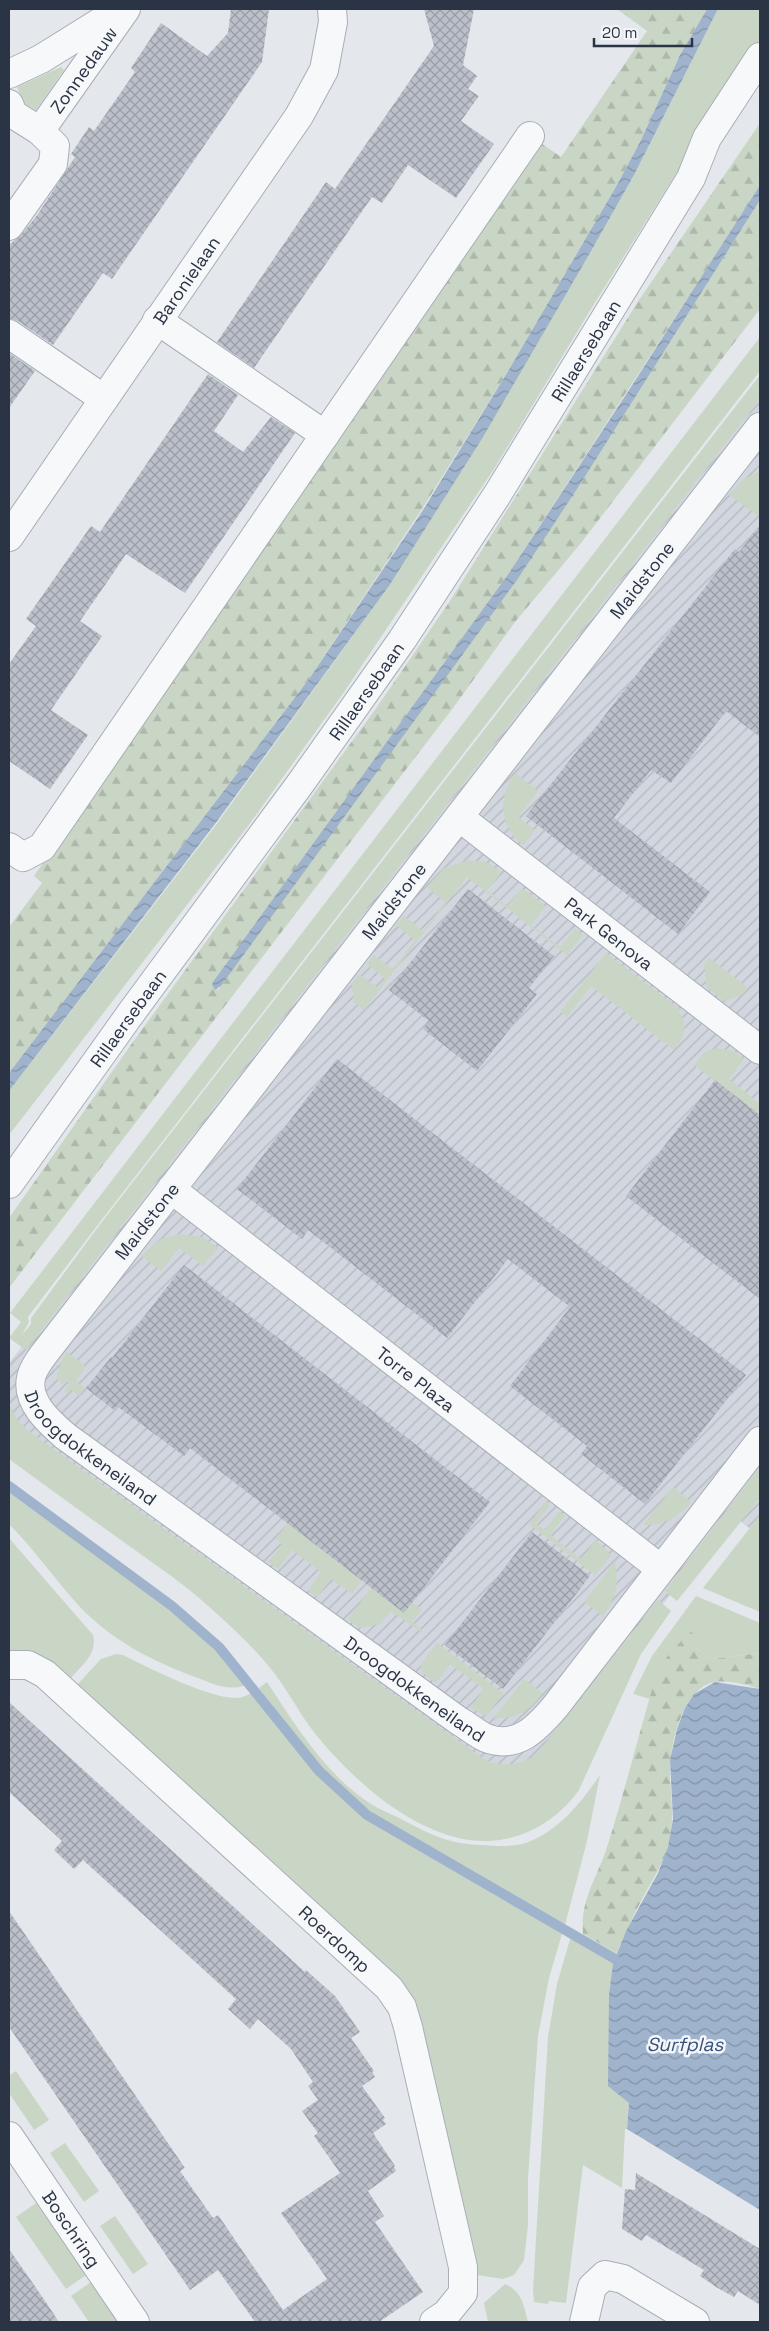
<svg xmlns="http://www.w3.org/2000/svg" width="769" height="2331" font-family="'Space Grotesk',sans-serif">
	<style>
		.industrial { fill: url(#industrial-furrows) }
		.green { fill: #c9d6c5 }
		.forest { fill: url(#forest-firs) }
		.water { fill: url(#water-waves) }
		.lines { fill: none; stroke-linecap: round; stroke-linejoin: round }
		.stream { stroke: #9fb4cc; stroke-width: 10 }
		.building { fill: url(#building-cross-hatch) }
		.minor-casing { stroke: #a9aeb7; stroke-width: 30 }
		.minor { stroke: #f7f8fa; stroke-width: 28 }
		.labels { text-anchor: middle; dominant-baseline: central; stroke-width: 5; stroke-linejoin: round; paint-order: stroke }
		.street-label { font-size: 18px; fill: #2b3445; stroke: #f4f6f9 }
		.water-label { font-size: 19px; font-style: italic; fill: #34527a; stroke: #f4f6f9 }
	</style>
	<defs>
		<pattern id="industrial-furrows" width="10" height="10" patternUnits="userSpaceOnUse" patternTransform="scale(1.25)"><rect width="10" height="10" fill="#d2d6de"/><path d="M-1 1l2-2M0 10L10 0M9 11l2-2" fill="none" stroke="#b4b8c0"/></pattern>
		<pattern id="forest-firs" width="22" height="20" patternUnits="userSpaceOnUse" patternTransform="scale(1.25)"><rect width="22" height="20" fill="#c9d6c5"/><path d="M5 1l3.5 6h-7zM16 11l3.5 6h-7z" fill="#adb8ab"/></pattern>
		<pattern id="water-waves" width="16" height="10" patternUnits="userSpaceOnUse" patternTransform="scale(1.25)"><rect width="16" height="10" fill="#9fb4cc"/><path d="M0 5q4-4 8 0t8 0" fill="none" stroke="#8293a7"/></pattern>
		<pattern id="building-cross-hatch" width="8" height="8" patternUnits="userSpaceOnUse" patternTransform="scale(1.25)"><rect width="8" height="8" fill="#bbc0ca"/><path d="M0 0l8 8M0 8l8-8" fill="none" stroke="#989da6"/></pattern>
	</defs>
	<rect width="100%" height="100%" fill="#e4e7ec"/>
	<path class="industrial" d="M 760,399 L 760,1536 L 733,1516 L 545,1753 L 495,1775 L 9,1430 L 9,1363 Z"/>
	<path class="green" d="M 718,9 L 760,9 L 760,40 L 594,304 L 494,469 L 344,692 L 248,826 L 9,1135 L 9,1091 L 216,825 L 389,586 L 590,253 L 634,175 Z
		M 61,67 L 64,70 L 36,110 L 24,103 L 17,87 Z
		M 760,337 L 760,371 L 100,1222 L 28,1317 L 29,1322 L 22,1335 L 31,1324 L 31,1318 L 101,1223 L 760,375 L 760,399 L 26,1350 L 9,1338 L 21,1322 L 10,1313 Z
		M 760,471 L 760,513 L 758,516 L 729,495 L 744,479 Z
		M 515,773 L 538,791 L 518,817 L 535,830 L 523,845 C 499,826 497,798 515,773 Z
		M 468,860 L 486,862 L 502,872 L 487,890 L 507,906 L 522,888 L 546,906 L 531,925 L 560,947 L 575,928 L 583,935 L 567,955 L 467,877 L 364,1010 L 354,1002 L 352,984 L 359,974 L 378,988 L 385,979 L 367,964 L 374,955 L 393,969 L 415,940 L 396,925 L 404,916 L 423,931 L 445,902 L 427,887 L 444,868 Z
		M 606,953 L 680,1009 L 678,1011 C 690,1025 684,1037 674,1050 L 591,986 L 567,1017 L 560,1012 Z
		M 709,958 L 748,988 L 742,995 L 724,1001 L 707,988 L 704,965 Z
		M 717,1048 L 734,1051 L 744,1059 L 729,1079 L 760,1104 L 760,1114 L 694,1065 L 705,1052 Z
		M 179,1234 L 202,1237 L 218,1248 L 203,1266 L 179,1248 L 161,1271 L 141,1256 L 161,1239 Z
		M 67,1352 L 86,1367 L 76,1381 L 85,1388 L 79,1396 L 71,1390 L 68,1394 L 64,1391 L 70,1384 L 66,1381 L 63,1384 L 56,1379 L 61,1362 Z
		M 9,1403 L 15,1417 L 27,1430 L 478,1755 C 497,1768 516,1767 536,1755 L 658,1600 L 671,1611 L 641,1654 L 579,1790 C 561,1815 536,1833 505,1839 C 433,1854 355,1784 313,1731 C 298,1711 287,1689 271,1669 C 254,1648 235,1630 215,1612 C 187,1586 156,1565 125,1543 C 86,1515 47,1487 9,1459 Z
		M 760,1467 L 760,1498 L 677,1601 L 665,1591 Z
		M 673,1487 L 691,1502 C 678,1518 664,1525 643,1525 Z
		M 9,1490 L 163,1603 L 216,1648 L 246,1685 C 228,1692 212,1683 195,1677 C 152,1661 113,1641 81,1608 C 56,1581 35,1550 9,1524 Z
		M 546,1501 L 550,1504 L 536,1524 L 545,1530 L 559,1511 L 565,1516 L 550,1535 L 581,1559 L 596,1540 L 611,1555 L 595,1575 L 529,1524 Z
		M 295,1513 L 362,1580 L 352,1594 L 331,1579 L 317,1597 L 308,1591 L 321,1572 L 292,1550 L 278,1569 L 268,1562 L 282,1544 L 276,1539 Z
		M 760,1515 L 760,1612 L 703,1588 Z
		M 9,1538 L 93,1635 C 98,1654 81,1666 69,1680 L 30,1652 L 9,1651 Z
		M 615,1562 C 619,1584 616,1598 603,1616 L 584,1602 Z
		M 371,1588 L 404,1613 L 412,1602 L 422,1610 L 412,1622 L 422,1630 L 421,1632 L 391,1611 L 380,1624 L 359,1628 L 348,1619 Z
		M 696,1596 L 760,1623 L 760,1653 L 712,1659 L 696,1648 L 655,1679 L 650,1699 L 633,1694 L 652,1656 Z
		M 437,1643 L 504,1694 L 486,1716 L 470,1708 L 484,1689 L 450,1664 L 436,1683 L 422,1673 L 421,1664 Z
		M 116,1654 L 123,1655 C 145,1666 219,1704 242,1697 C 246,1696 249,1694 253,1692 L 315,1773 L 364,1818 L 562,1934 L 549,1978 L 538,2036 L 528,2178 L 528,2225 L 524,2260 L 514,2275 L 503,2279 L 477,2275 L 416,2009 L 409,1991 L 76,1686 L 101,1659 Z
		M 524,1679 L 543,1693 C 531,1710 515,1720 494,1718 Z
		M 267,1682 C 296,1726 329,1780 376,1807 C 385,1812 394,1815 403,1820 C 431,1835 449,1844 481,1845 C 498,1846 517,1848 533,1840 C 562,1827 582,1801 600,1775 L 587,1841 L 565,1925 C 480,1878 385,1835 316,1764 C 295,1742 277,1713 259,1688 Z
		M 573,1929 L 617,1953 L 613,1964 L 629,2103 L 627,2129 L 625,2129 L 622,2188 L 583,2165 L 566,2303 L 549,2301 L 548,2304 L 534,2302 L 533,2290 L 548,2037 L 557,1984 Z
		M 16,2071 L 49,2120 L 34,2130 L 9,2093 L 9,2076 Z
		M 65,2143 L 99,2191 L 84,2202 L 50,2153 Z
		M 36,2203 L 86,2275 L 66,2289 L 16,2217 Z
		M 115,2216 L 148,2264 L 133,2274 L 100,2226 Z
		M 91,2282 L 118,2322 L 89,2322 L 71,2296 Z
		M 505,2284 C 522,2291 524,2306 528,2322 L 488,2322 L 484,2303 Z"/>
	<path class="forest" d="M 617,9 L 707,9 L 680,55 L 641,140 L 617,185 L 507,373 L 422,509 L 309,679 L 9,1073 L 9,927 L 42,883 L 34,876 L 538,141 L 561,157 L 647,31 Z
		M 760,123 L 760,185 L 711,262 L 509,573 L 212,985 L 218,990 L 221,986 L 579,486 L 760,200 L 760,309 L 581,543 L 515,622 L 453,708 L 9,1288 L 9,1218 L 130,1046 L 377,707 L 450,601 L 639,300 Z
		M 690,1631 L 697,1637 L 696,1648 L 712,1659 L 760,1653 L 760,1689 C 747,1685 729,1680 715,1682 C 682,1687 669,1748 670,1775 C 671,1800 675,1822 668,1847 C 663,1864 653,1878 645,1894 C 634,1913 625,1933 617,1953 L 583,1934 C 580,1897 598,1878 608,1844 C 625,1790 639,1734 655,1679 L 666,1658 Z"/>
	<path class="water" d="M 707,9 L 718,9 L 634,175 L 590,253 L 483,437 L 389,586 L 215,824 L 9,1091 L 9,1073 L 309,679 L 423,510 L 507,373 L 617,185 L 641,140 L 680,55 Z
		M 760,185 L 760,200 L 579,486 L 517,580 L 221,986 L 215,990 L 212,985 L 213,982 L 509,573 L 629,390 Z
		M 715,1682 L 760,1689 L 760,2210 L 627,2129 L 629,2103 L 608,2086 L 609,1995 L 613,1964 L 626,1931 L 658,1873 L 668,1847 L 673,1819 L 670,1760 L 677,1729 L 685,1708 L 694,1694 Z"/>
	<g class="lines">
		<path class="stream" d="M 9,1486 L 172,1606 L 219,1647 L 319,1771 L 367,1815 L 615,1959"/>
	</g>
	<path class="building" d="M 231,9 L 269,9 L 262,62 L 112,279 L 103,273 L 53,345 L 18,321 L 9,319 L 9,245 L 21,235 L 38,214 L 75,157 L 71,154 L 89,127 L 94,131 L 135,72 L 131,68 L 161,23 L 207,56 L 228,33 Z
		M 424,9 L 474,9 L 463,65 L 477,76 L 468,89 L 479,96 L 461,121 L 494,144 L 456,198 L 408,165 L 382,203 L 372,197 L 254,368 L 217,342 L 326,182 L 335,189 L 434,46 Z
		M 9,353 L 35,371 L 9,408 Z
		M 208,374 L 238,395 L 214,431 L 243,452 L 271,417 L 295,433 L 185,593 L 126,554 L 112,575 L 80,621 L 102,636 L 51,710 L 88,735 L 50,789 L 9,761 L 9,664 L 36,626 L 26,619 L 91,526 L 100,532 Z
		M 760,525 L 760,737 L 726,711 L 671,783 L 651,770 L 614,818 L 710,892 L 678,934 L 526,816 L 735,549 L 739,552 Z
		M 468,889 L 554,956 L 529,988 L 537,994 L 477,1071 L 423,1029 L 429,1021 L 389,990 Z
		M 337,1059 L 746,1375 L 645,1504 L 581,1454 L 587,1446 L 510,1386 L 570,1307 L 508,1259 L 447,1338 L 308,1230 L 302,1239 L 237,1189 Z
		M 715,1080 L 760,1115 L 760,1299 L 626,1196 Z
		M 184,1265 L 490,1502 L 404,1613 L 190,1448 L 184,1456 L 117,1406 L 114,1410 L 86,1388 L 111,1357 L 112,1358 Z
		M 532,1532 L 590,1576 L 503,1689 L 445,1645 Z
		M 9,1702 L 305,1972 L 306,1970 L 335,1996 L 360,2032 L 351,2038 L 374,2071 L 372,2072 L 375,2077 L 362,2086 L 385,2118 L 383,2120 L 386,2124 L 373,2133 L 395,2166 L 394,2167 L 396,2171 L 368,2191 L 384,2216 L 375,2222 L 423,2292 L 379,2322 L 255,2322 L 218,2270 L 190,2290 L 9,2027 L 9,1911 L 185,2168 L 180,2171 L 213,2218 L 218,2215 L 283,2310 L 327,2279 L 281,2213 L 340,2173 L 314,2136 L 318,2133 L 302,2111 L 318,2100 L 308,2086 L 313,2082 L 291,2049 L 258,2019 L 250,2029 L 228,2009 L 236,1999 L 83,1860 L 74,1869 L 54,1850 L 62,1841 L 9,1792 Z
		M 636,2173 L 760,2249 L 760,2305 L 738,2291 L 734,2297 L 716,2287 L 700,2276 L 704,2270 L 646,2235 L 642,2241 L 622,2229 L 625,2189 L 635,2190 Z
		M 9,2249 L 41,2295 L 59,2322 L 9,2322 Z"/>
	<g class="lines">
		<defs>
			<g id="minor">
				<path d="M 9,74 L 41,59 L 118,11"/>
				<path d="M 9,104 L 13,114 L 40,131 L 55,146 L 53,164 L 9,226"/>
				<path id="s1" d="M 40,131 L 126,9"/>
				<path d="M 157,320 L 325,435"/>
				<path d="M 9,334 L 104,399"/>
				<path id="s2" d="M 760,427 L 51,1345 C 44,1354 33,1367 31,1378 C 26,1402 49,1422 65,1436 L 459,1721 C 468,1726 477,1734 486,1738 C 517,1750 537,1728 555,1707 L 760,1441"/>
				<path id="s3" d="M 9,537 L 299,116 L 324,70 L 333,22 L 332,9"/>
				<path id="s4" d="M 459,817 L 760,1050"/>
				<path d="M 9,847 L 23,857 L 42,847 L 530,136"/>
				<path id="s5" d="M 9,1184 L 131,1013 L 300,784 L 402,640 L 497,495 L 691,178 L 707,138 L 760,57"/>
				<path id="s6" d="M 171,1189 L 661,1569"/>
				<path id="s7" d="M 9,1665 L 28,1665 L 45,1674 L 389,1988 L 402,2007 L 408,2027 L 463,2267 L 463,2293 L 446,2314 L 434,2322"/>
				<path id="s8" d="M 9,2136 L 135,2322"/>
				<path d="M 584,2322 L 592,2287 L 605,2275 L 623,2279 L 695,2322"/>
			</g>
		</defs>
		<use href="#minor" class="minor-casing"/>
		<use href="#minor" class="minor"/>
	</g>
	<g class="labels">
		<g class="street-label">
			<text stroke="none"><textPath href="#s1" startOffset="75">Zonnedauw</textPath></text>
			<text stroke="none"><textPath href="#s3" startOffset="312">Baronielaan</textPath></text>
			<text stroke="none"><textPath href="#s5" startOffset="1014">Rillaersebaan</textPath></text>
			<text transform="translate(642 580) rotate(-52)">Maidstone</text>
			<text stroke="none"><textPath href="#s5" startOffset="609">Rillaersebaan</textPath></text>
			<text transform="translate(394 901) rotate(-52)">Maidstone</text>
			<text stroke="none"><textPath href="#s4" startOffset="190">Park Genova</textPath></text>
			<text stroke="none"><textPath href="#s5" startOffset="204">Rillaersebaan</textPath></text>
			<text transform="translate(147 1221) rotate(-52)">Maidstone</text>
			<text stroke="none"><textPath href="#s6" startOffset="310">Torre Plaza</textPath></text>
			<text stroke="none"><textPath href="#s2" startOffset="1296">Droogdokkeneiland</textPath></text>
			<text stroke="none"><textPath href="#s2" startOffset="1701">Droogdokkeneiland</textPath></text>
			<text stroke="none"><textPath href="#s7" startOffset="431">Roerdomp</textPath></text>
			<text stroke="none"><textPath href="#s8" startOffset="112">Boschring</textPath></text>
		</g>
		<g class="water-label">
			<text x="685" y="2044">Surfplas</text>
		</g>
	</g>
	<rect width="769" height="2331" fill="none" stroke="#2b3445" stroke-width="20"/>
	<path d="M594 38v8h98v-8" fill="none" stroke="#2b3445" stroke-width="2.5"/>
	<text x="602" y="38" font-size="15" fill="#2b3445" stroke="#f4f6f9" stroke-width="4" paint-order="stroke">20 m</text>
</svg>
